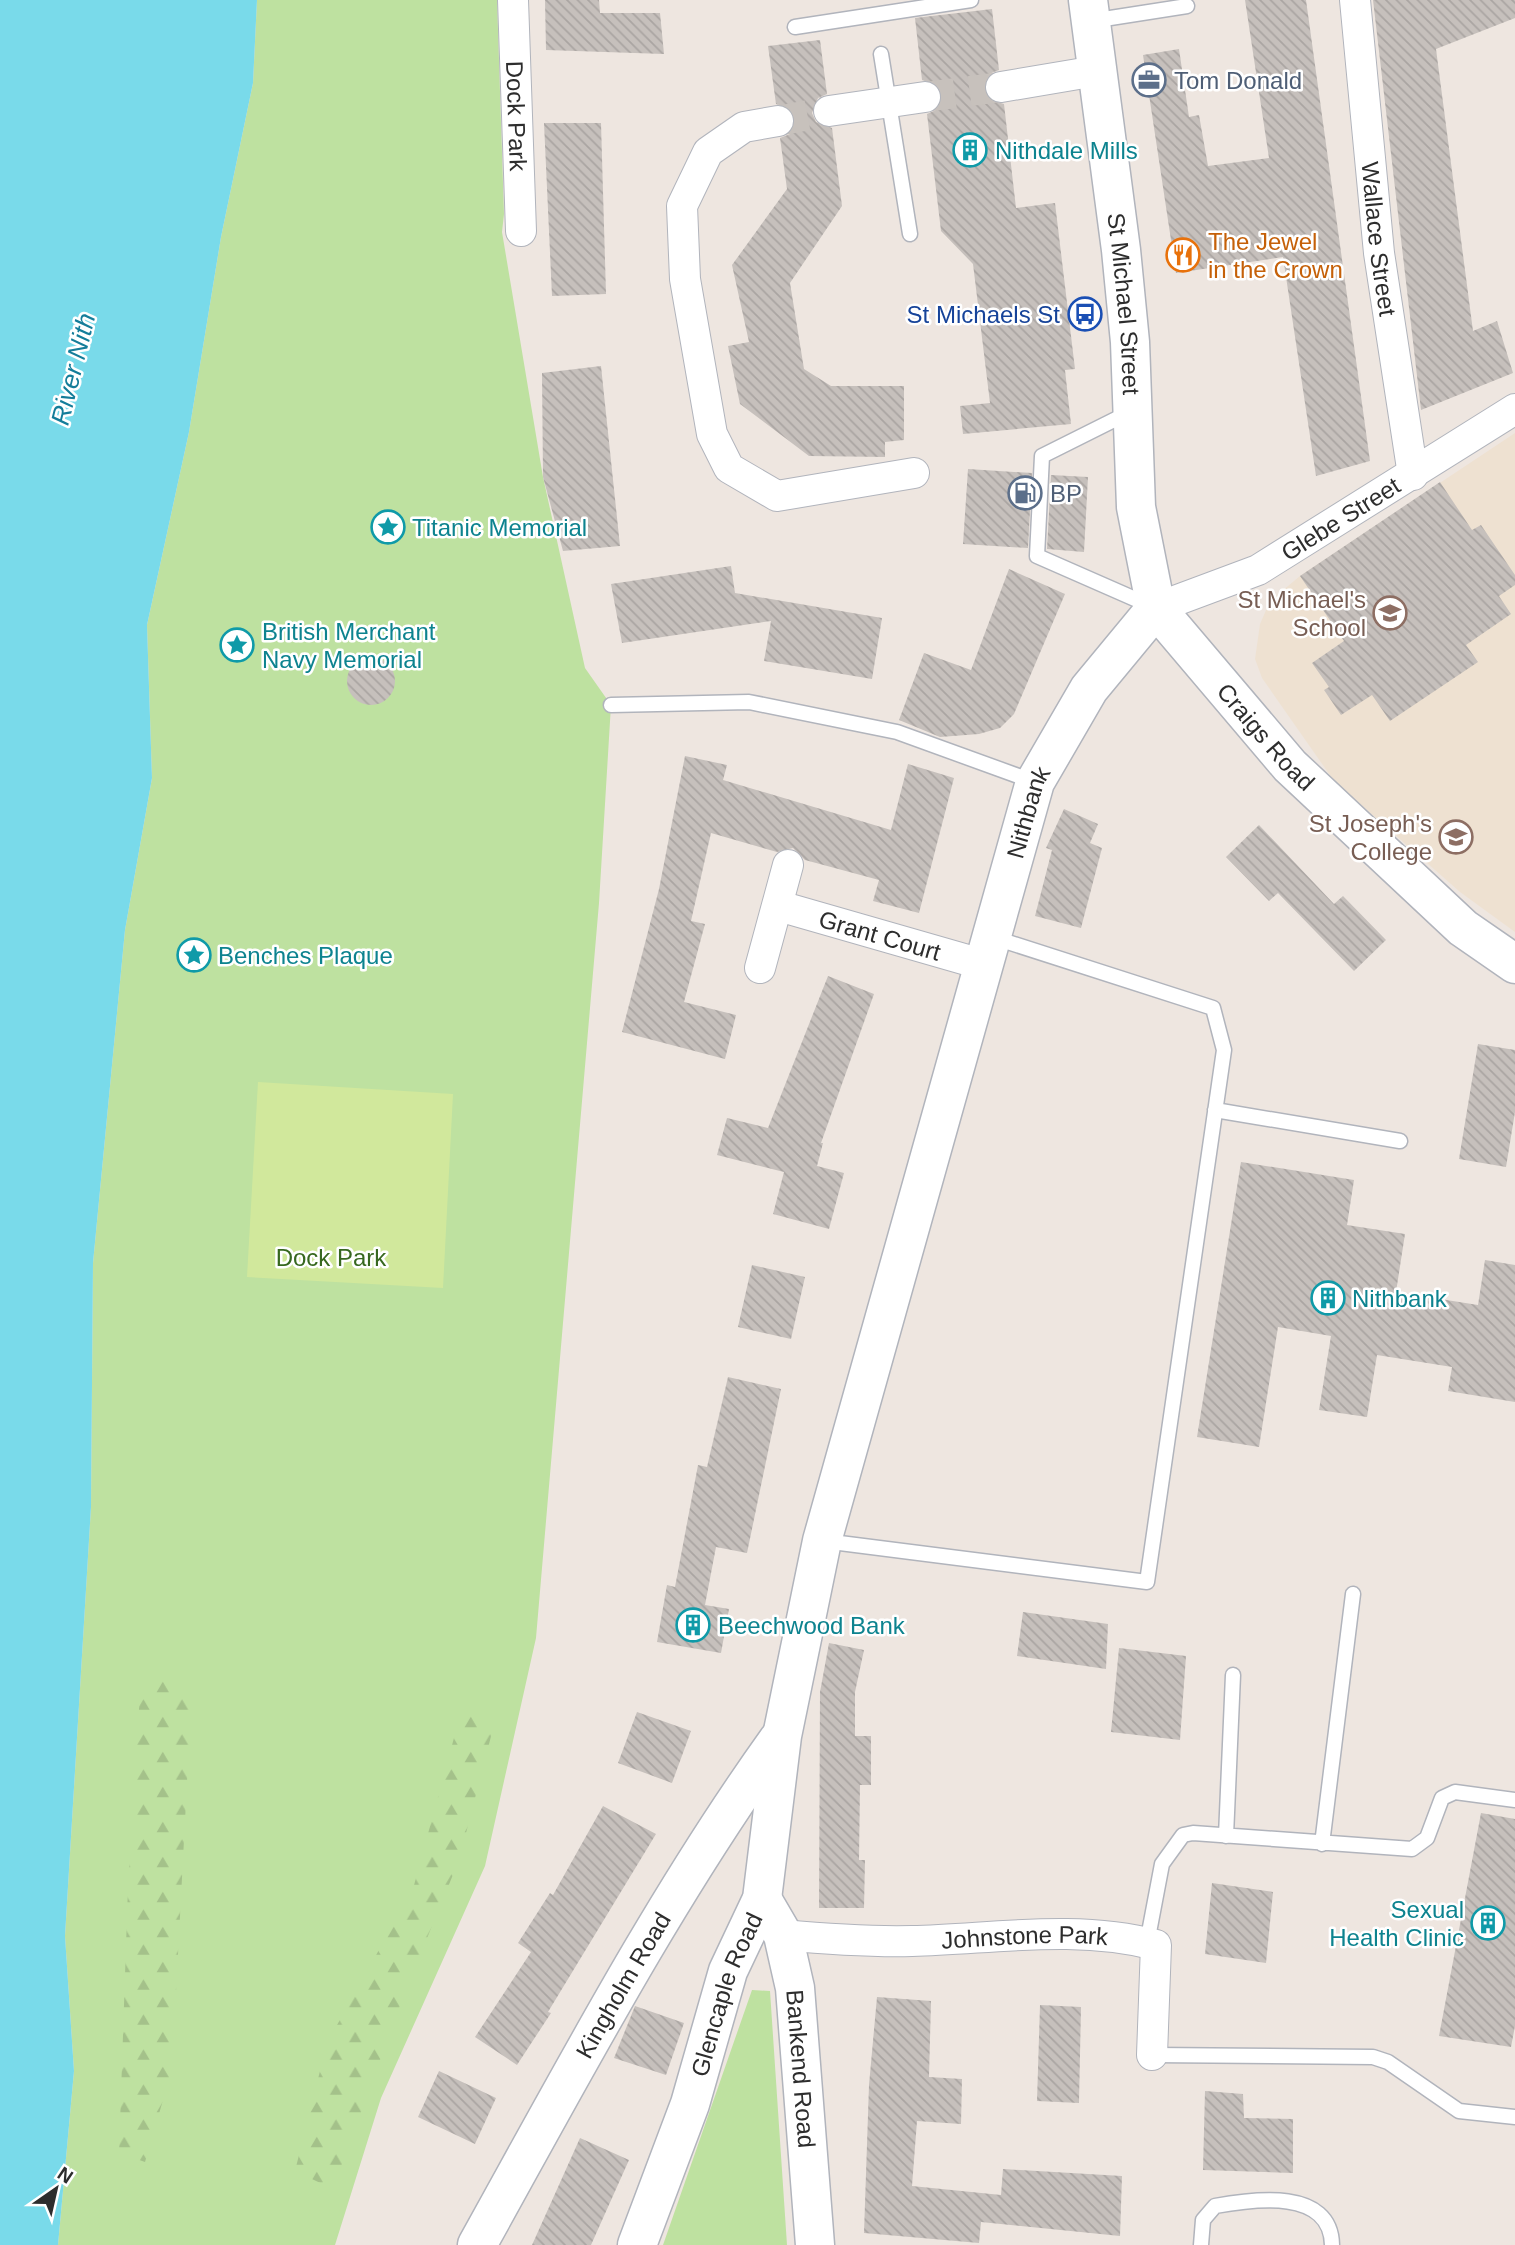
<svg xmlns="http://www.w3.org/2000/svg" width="1515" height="2245" font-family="Arial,sans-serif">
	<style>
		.education { fill: #eee1d1 }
		.grass { fill: #bee1a0 }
		.forest { fill: url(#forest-firs) }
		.pitch { fill: #d1e89c }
		.water { fill: #79daea }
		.building { fill: url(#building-back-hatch) }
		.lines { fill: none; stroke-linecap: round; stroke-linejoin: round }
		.street-tunnel { stroke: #c7c1bc; stroke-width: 30; stroke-dasharray: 30 15; stroke-linecap: butt }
		.lane-casing { stroke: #b1b4bc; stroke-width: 17 }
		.street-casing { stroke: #b1b4bc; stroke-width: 32 }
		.secondary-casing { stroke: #b1b4bc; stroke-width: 41 }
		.lane { stroke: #fff; stroke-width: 14 }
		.street { stroke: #fff; stroke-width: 30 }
		.secondary { stroke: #fff; stroke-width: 38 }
		.labels { text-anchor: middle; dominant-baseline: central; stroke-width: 5; stroke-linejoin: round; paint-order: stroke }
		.service-label { font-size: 24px; fill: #4e5e75; stroke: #fff; text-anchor: start }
		.street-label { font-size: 24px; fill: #2d2d2d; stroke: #fff }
		.culture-label { font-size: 24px; fill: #0d838f; stroke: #fff; text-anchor: start }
		.food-label { font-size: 24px; fill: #c56008; stroke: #fff; text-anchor: start }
		.transit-label { font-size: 24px; fill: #164399; stroke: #fff; text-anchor: end }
		.education-label { font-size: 24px; fill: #785e54; stroke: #fff; text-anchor: end }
		.park-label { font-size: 24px; fill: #37681f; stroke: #fff }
		.water-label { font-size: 26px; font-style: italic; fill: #147d9a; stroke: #fff }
	</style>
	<defs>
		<pattern id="forest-firs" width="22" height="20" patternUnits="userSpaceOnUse" patternTransform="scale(1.75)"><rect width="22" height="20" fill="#bee1a0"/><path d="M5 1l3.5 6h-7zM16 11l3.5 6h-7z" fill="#a4c18a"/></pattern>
		<pattern id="building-back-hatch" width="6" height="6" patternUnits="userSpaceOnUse" patternTransform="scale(1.75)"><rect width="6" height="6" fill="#c6c0bc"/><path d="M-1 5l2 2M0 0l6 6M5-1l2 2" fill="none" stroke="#aaa5a2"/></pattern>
	</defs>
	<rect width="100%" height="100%" fill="#eee6e0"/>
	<path class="education" d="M 1515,433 L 1515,932 L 1460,892 L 1334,781 L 1262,678 L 1255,659 L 1260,624 L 1270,601 L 1300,576 Z"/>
	<path class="grass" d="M 257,0 L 497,0 L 504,214 L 502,232 L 543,477 L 585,668 L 611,705 L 599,903 L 536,1638 L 485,1866 L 381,2098 L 335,2245 L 58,2245 L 74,2071 L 65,1936 L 91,1507 L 93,1263 L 125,930 L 152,778 L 147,625 L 189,432 L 221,237 L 253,83 Z
		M 752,1990 L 770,1991 L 787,2245 L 663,2245 Z"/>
	<path class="forest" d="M 159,1661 L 191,1706 L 172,2069 L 145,2162 L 119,2153 L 128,1887 L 140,1693 Z
		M 464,1701 L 496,1717 L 459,1860 L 405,1992 L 333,2189 L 295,2171 L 327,2043 L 413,1889 Z"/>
	<path class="pitch" d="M 258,1082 L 453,1094 L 443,1288 L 247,1277 Z"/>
	<path class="water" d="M 0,0 L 257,0 L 253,83 L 221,237 L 189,432 L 147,625 L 152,778 L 125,930 L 93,1263 L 91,1507 L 65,1936 L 74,2071 L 58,2245 L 0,2245 Z"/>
	<path class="building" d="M 545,0 L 599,0 L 600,13 L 660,13 L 664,54 L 546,50 Z
		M 1245,0 L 1306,0 L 1370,461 L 1316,476 L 1283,257 L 1176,273 L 1143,55 L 1179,49 L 1189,117 L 1199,115 L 1208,166 L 1269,158 Z
		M 1373,0 L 1515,0 L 1515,18 L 1436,49 L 1473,331 L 1497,321 L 1513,373 L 1421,410 Z
		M 992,9 L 999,70 L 989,74 L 984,89 L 988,99 L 1004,104 L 1016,208 L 1055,203 L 1075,369 L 1065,370 L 1071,424 L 963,434 L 960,406 L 990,403 L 973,264 L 941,231 L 927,114 L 936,110 L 942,95 L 938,86 L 922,80 L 915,18 Z
		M 820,40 L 827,94 L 818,98 L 812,113 L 816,122 L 832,128 L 842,206 L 790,283 L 804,369 L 831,386 L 904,386 L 904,440 L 885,442 L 885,457 L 809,456 L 740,404 L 728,346 L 749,342 L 732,265 L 787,189 L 780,138 L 790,134 L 795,119 L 791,109 L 776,104 L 768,46 Z
		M 544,123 L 601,123 L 606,294 L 552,296 Z
		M 601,366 L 620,546 L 563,551 L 543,477 L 542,373 Z
		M 968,469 L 1032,473 L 1028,548 L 963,544 Z
		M 1051,475 L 1088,477 L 1084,552 L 1047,549 Z
		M 1440,482 L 1472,530 L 1481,525 L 1515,575 L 1515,585 L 1499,596 L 1511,614 L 1466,645 L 1478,662 L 1390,721 L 1372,695 L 1341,715 L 1324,690 L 1329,687 L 1312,663 L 1344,641 L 1300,576 Z
		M 731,566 L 735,593 L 882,618 L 872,679 L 764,661 L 771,621 L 622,643 L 611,584 Z
		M 1009,569 L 1065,594 L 1014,714 L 1000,728 L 979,734 L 940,737 L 899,720 L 924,653 L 971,670 Z
		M347 681a24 24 0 1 1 48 0a24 24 0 1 1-48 0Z
		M 685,756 L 727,765 L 723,780 L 891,830 L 908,764 L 954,778 L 919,913 L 873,901 L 879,880 L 805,860 L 793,848 L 777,852 L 711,833 L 691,921 L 705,924 L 684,1002 L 736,1015 L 725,1059 L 622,1032 L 659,889 Z
		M 1064,809 L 1098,824 L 1090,843 L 1102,848 L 1081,928 L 1035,916 L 1052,850 L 1046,848 Z
		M 1259,825 L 1334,904 L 1343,896 L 1386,940 L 1354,971 L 1278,893 L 1269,901 L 1226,857 Z
		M 828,976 L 874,994 L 821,1143 L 823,1143 L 817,1166 L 844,1173 L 829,1229 L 773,1214 L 784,1172 L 717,1155 L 727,1118 L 768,1128 Z
		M 1478,1044 L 1515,1050 L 1515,1112 L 1506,1167 L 1459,1159 Z
		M 1241,1162 L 1354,1180 L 1347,1225 L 1405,1234 L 1396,1292 L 1478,1305 L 1485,1260 L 1515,1265 L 1515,1402 L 1448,1391 L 1452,1367 L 1377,1355 L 1367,1417 L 1319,1410 L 1331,1336 L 1278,1327 L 1259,1447 L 1197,1437 Z
		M 752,1265 L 805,1277 L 791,1339 L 738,1327 Z
		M 728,1377 L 781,1389 L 747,1553 L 716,1547 L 705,1605 L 729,1609 L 721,1653 L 657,1642 L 667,1585 L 675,1587 L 698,1465 L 707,1467 Z
		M 1023,1612 L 1108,1624 L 1106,1669 L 1017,1656 Z
		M 829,1643 L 864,1650 L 855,1692 L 855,1736 L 871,1736 L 871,1785 L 860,1785 L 859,1860 L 865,1860 L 864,1908 L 819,1908 L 820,1692 Z
		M 1119,1648 L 1186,1656 L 1180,1740 L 1111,1732 Z
		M 637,1712 L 691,1731 L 672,1783 L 618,1763 Z
		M 603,1806 L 656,1834 L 548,2012 L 551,2013 L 517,2065 L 475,2037 L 531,1952 L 518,1943 L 550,1893 L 553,1895 Z
		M 1481,1813 L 1515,1819 L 1515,2026 L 1511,2047 L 1439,2036 Z
		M 1212,1883 L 1273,1892 L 1266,1963 L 1205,1954 Z
		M 877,1997 L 931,2001 L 929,2077 L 962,2079 L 961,2124 L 917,2121 L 912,2186 L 1001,2195 L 1003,2169 L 1122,2176 L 1120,2236 L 981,2222 L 979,2243 L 864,2233 L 869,2085 Z
		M 1040,2005 L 1081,2007 L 1079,2103 L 1037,2101 Z
		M 635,2006 L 684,2023 L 666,2075 L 614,2058 Z
		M 439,2071 L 496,2098 L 475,2144 L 418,2117 Z
		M 1205,2091 L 1243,2094 L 1244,2118 L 1293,2119 L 1293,2173 L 1203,2170 Z
		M 580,2138 L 629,2160 L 591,2245 L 532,2245 Z"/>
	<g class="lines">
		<path class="street-tunnel" d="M 925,97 L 1001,87
			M 778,121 L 829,111"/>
		<defs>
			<path id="lane" d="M 1091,21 L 1187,6
				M 795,27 L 971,0
				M 881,54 L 910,234
				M 1130,412 L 1042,456 L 1037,556 L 1151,606
				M 611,705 L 749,702 L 897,732 L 1035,782
				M 1215,1110 L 1400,1141
				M 824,1541 L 1147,1582 L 1224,1050 L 1213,1008 L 992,937
				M 1226,1836 L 1233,1675
				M 1322,1844 L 1353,1594
				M 1147,1943 L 1162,1864 L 1183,1835 L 1193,1833 L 1412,1849 L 1427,1838 L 1442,1798 L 1455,1792 L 1515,1800
				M 1152,2055 L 1373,2057 L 1388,2062 L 1459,2111 L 1515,2117
				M 1201,2245 L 1203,2220 L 1215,2206 C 1254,2199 1331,2188 1332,2245"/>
			<g id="street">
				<path id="s1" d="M 513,0 L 521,231"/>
				<path id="s2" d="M 1355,0 L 1379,253 L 1413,475"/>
				<path d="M 1001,87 L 1096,71"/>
				<path d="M 829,111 L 925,97"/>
				<path d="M 778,121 L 744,127 L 708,152 L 682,206 L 685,279 L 712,434 L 729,468 L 777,496 L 914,473"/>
				<path id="s3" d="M 1156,608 L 1258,570 L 1515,409"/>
				<path id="s4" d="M 779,906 L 981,964"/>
				<path d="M 760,968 L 788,865"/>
				<path id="s5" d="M 783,1935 C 826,1939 869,1942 912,1941 C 993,1939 1076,1924 1156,1945 L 1152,2055"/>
			</g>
			<g id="secondary">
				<path id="s6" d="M 1088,0 L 1121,250 L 1130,342 L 1136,507 L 1156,608 L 1290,766 L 1463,928 L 1515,964"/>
				<path id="s7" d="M 762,1899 L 783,1935 L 795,1988 L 815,2245"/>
				<path id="s8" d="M 477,2245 C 572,2074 664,1899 778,1740"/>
				<path id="s9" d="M 637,2245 L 690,2104 L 728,1971 L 762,1899 L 782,1736 L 822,1541 L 1035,782 L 1089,689 L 1156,608"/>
			</g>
		</defs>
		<use href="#lane" class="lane-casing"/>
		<use href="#street" class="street-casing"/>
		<use href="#secondary" class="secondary-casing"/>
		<use href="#lane" class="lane"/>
		<use href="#street" class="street"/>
		<use href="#secondary" class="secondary"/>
	</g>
	<defs>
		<symbol id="office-ring" viewBox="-11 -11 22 22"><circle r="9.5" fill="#fff" stroke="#5c6f8a" stroke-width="1.5"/><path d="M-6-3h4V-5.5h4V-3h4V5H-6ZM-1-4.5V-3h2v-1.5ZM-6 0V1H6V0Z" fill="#5c6f8a"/></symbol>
		<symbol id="building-ring" viewBox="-11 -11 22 22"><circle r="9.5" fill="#fff" stroke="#0f9aa8" stroke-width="1.5"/><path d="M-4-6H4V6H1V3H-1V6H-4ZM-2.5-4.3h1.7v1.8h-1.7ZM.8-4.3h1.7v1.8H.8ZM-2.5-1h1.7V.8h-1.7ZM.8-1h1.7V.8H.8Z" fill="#0f9aa8"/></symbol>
		<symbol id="restaurant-ring" viewBox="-11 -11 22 22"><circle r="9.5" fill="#fff" stroke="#e8710a" stroke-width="1.5"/><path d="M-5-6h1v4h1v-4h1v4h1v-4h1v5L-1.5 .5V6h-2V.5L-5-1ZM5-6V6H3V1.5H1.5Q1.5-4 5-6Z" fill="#e8710a"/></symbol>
		<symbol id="bus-ring" viewBox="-11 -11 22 22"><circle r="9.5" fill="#fff" stroke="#1a4fb4" stroke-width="1.5"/><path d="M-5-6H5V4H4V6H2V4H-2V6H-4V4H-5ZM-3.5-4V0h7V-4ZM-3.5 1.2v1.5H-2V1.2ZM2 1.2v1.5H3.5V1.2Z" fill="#1a4fb4"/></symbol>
		<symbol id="fuel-ring" viewBox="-11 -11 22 22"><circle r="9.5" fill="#fff" stroke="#5c6f8a" stroke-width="1.5"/><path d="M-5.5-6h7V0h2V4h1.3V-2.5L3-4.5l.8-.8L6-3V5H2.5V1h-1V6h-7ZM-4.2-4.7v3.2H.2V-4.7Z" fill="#5c6f8a"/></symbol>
		<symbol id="sight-ring" viewBox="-11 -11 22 22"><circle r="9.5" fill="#fff" stroke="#0f9aa8" stroke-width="1.5"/><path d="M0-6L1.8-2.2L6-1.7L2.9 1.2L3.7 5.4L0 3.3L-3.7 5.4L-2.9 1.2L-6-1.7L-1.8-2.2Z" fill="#0f9aa8"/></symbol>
		<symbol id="school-ring" viewBox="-11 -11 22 22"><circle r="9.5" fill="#fff" stroke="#8d6e63" stroke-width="1.5"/><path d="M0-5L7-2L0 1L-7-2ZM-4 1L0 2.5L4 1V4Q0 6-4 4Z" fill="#8d6e63"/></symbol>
	</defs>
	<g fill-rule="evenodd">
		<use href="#office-ring" x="1130" y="61" width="38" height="38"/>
		<use href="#building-ring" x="951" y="131" width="38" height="38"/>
		<use href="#restaurant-ring" x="1164" y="236" width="38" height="38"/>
		<use href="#bus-ring" x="1066" y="295" width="38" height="38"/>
		<use href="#fuel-ring" x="1006" y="474" width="38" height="38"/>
		<use href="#sight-ring" x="369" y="508" width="38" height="38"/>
		<use href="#school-ring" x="1371" y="594" width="38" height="38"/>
		<use href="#sight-ring" x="218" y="626" width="38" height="38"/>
		<use href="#school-ring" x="1437" y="818" width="38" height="38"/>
		<use href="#sight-ring" x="175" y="936" width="38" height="38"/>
		<use href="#building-ring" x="1309" y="1279" width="38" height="38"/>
		<use href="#building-ring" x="674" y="1606" width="38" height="38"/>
		<use href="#building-ring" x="1469" y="1904" width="38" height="38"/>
	</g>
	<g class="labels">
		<g class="service-label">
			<text x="1174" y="80">Tom Donald</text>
			<text x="1050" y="493">BP</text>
		</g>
		<g class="street-label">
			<text stroke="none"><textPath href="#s1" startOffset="116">Dock Park</textPath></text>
			<text stroke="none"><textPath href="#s2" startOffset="240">Wallace Street</textPath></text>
			<text stroke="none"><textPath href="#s6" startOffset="306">St Michael Street</textPath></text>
			<text stroke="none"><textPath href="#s3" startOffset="206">Glebe Street</textPath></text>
			<text stroke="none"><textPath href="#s6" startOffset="782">Craigs Road</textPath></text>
			<text stroke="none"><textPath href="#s9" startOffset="1489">Nithbank</textPath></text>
			<text stroke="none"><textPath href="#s4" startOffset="105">Grant Court</textPath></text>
			<text stroke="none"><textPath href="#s5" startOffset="242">Johnstone Park</textPath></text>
			<text stroke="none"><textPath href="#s8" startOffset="298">Kingholm Road</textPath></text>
			<text stroke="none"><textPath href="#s9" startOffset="266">Glencaple Road</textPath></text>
			<text stroke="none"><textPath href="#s7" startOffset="177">Bankend Road</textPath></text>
		</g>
		<g class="culture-label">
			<text x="995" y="150">Nithdale Mills</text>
			<text x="412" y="527">Titanic Memorial</text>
			<text x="262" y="631">British Merchant<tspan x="262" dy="28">Navy Memorial</tspan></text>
			<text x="218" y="955">Benches Plaque</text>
			<text x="1352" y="1298">Nithbank</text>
			<text x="718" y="1625">Beechwood Bank</text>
			<text x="1464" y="1909" text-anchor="end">Sexual<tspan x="1464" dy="28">Health Clinic</tspan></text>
		</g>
		<g class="food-label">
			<text x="1208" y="241">The Jewel<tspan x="1208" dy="28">in the Crown</tspan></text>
		</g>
		<g class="transit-label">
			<text x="1060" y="314">St Michaels St</text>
		</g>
		<g class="education-label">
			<text x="1366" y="599">St Michael's<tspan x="1366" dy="28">School</tspan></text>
			<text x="1432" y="823">St Joseph's<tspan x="1432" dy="28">College</tspan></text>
		</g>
		<g class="park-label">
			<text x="331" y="1257">Dock Park</text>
		</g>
		<g class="water-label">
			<text transform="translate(73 369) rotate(-76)">River Nith</text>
		</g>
	</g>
	<g transform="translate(56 2189) rotate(34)" stroke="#ffffff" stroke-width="5" paint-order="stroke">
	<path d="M0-5L12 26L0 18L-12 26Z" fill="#2d2d2d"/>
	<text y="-10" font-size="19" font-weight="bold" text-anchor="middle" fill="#2d2d2d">N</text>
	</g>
</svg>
